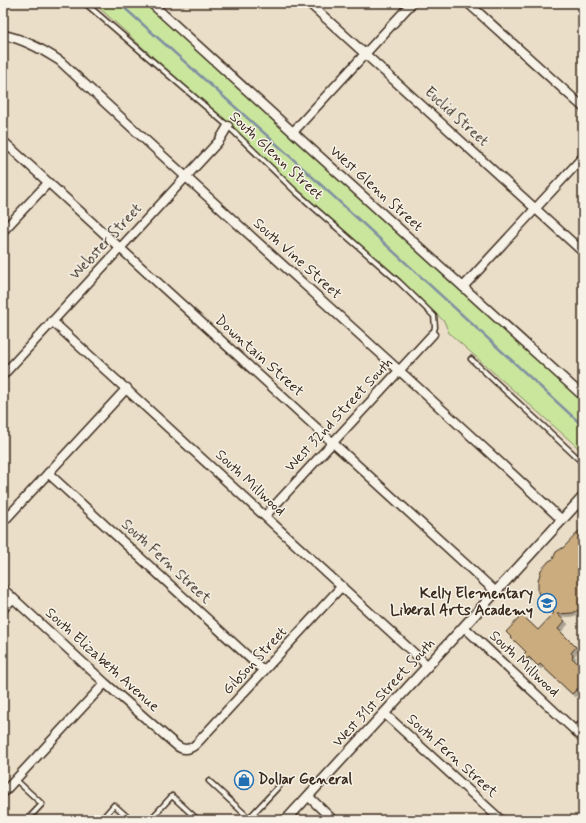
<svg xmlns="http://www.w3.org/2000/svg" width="586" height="823" font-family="Mynerve,sans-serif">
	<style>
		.green { fill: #cae69d; stroke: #82885e }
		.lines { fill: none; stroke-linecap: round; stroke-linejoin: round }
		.stream { stroke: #8190a1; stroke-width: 2.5 }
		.building { fill: #caac7f; stroke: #3b2a1e; filter: url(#shadow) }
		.service-casing { stroke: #3b2a1e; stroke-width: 7 }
		.minor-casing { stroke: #3b2a1e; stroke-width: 11 }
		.tertiary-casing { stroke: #3b2a1e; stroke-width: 12 }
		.service { stroke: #f7f3e8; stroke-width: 4 }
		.minor { stroke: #f7f3e8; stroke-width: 8 }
		.tertiary { stroke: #f7f3e8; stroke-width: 9 }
		.labels { text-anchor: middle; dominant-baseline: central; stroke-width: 3; stroke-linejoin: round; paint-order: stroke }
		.street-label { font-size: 15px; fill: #3b2a1e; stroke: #f7f3e8 }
		.poi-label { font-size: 15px; font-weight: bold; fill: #3b2a1e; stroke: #f7f3e8; text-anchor: end }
	</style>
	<defs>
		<filter id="shadow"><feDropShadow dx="3" dy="3" stdDeviation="0" flood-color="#0004"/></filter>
	</defs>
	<rect width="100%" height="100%" fill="#eadec8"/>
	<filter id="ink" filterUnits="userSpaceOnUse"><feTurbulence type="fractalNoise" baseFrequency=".025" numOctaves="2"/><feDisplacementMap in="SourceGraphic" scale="8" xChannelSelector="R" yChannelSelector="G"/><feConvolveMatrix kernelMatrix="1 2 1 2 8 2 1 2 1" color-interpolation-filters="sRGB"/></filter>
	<g filter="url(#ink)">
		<path class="green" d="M 94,3 L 145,3 L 583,402 L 583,452 L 449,333 L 444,321 L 231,132 L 221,119 Z"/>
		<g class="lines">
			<path class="stream" d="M 119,3 L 282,149 L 583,426"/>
		</g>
		<path class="building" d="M 583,527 L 583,615 L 578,610 L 573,613 L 557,614 L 565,621 L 558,629 L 576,647 L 571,653 L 573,655 L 572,658 L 583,668 L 583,685 L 580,689 L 579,687 L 572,694 L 540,664 L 538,666 L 529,657 L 527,659 L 523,655 L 526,652 L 506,632 L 522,615 L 538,630 L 554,613 L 542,602 L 538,592 L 538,581 L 541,570 L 549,561 L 553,559 L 556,552 L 564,547 Z"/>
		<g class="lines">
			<defs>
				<path id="service" d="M 85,3 L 228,126 L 296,192 L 399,282 L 434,316 L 435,327 L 433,334
					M 471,359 L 583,463
					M 16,780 L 42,804 L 27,820
					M 209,781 L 249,818 L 280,785
					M 101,820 L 114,805 L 131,820
					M 150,820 L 172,796 L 198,820"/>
				<path id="minor" d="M 151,3 L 583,396
					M 309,3 L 583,252
					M 468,3 L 583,107
					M 3,35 C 24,39 42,49 60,61 C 226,216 396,365 562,520
					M 293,132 L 412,3
					M 3,141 L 496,592
					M 3,231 L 48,183
					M 463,287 L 583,157
					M 52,321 L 428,666
					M 3,375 L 219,141 L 228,126
					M 48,473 L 264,671
					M 265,516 L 433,334
					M 3,522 L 127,388
					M 3,589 L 105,683 L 176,745 C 184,752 192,749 198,742 L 342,586
					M 3,609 L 13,598
					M 464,627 L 583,738
					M 384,713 L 501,820
					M 576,731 L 583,724
					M 3,793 L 105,683
					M 308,796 L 333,820"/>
				<path id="tertiary" d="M 286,820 L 583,497"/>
			</defs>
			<use href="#service" class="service-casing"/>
			<use href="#minor" class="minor-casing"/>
			<use href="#tertiary" class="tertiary-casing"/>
			<use href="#service" class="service"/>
			<use href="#minor" class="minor"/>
			<use href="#tertiary" class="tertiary"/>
		</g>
	</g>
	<defs>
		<symbol id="school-ring" viewBox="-11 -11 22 22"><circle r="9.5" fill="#f7f3e8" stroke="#1f6fb2" stroke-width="1.5"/><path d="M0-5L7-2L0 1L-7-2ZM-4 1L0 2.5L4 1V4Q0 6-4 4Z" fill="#1f6fb2"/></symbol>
		<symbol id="shop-ring" viewBox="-11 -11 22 22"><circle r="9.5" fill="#f7f3e8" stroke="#1f6fb2" stroke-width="1.5"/><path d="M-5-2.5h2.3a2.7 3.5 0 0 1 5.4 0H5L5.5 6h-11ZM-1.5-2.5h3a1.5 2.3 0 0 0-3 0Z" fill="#1f6fb2"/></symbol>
	</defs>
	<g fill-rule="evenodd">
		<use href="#school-ring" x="536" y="592" width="22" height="22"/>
		<use href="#shop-ring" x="233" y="769" width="22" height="22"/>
	</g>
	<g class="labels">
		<g class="street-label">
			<text transform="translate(456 117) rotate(42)">Euclid Street</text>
			<text transform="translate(276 156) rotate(43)">South Glenn Street</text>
			<text transform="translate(376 189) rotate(42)">West Glenn Street</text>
			<text transform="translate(106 242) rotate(-47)">Webster Street</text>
			<text transform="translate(297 259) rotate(42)">South Vine Street</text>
			<text transform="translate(259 356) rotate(42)">Downtain Street</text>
			<text transform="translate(339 415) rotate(-47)">West 32nd Street South</text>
			<text transform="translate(250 483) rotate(43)">South Millwood</text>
			<text transform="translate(166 562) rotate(43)">South Fern Street</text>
			<text transform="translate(102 660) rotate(42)">South Elizabeth Avenue</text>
			<text transform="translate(255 661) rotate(-47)">Gibson Street</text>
			<text transform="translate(524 664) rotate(43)">South Millwood</text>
			<text transform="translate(384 693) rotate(-47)">West 31st Street South</text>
			<text transform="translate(452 756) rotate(42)">South Fern Street</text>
		</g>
		<g class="poi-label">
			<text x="533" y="594">Kelly Elementary<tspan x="533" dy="17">Liberal Arts Academy</tspan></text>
			<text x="258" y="780" text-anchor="start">Dollar General</text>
		</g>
	</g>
	<rect width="586" height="823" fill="none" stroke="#f7f3e8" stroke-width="16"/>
	<rect x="8" y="8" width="570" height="807" fill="none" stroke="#3b2a1e" stroke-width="1.5" filter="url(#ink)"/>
</svg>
